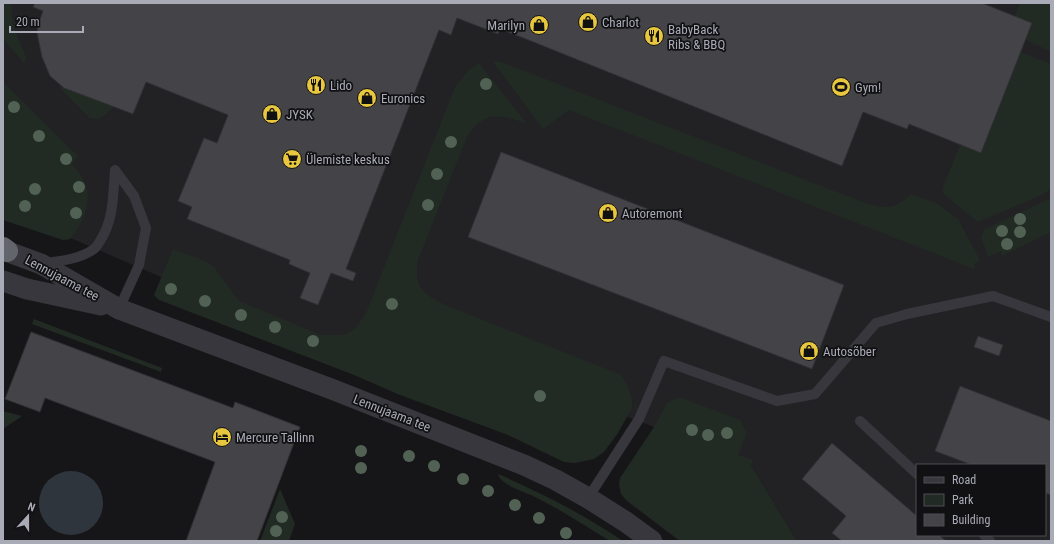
<svg xmlns="http://www.w3.org/2000/svg" width="1054" height="544" font-family="'Roboto Condensed',sans-serif">
	<style>
		.built { fill: #222225; fill-rule: evenodd }
		.green { fill: #222a24 }
		.water { fill: #2f353d }
		.building { fill: #434348; stroke: #313034 }
		.lines { fill: none; stroke-linecap: round; stroke-linejoin: round }
		.lane { stroke: #37373d; stroke-width: 10 }
		.street { stroke: #37373d; stroke-width: 21 }
		.highway { stroke: #63656d; stroke-width: 22 }
		.tree { fill: #516255 }
		.labels { text-anchor: middle; dominant-baseline: central; stroke-width: 3.5; stroke-linejoin: round; paint-order: stroke }
		.poi-label { font-size: 13px; fill: #a9abb7; stroke: #111113; text-anchor: start }
		.street-label { font-size: 13px; fill: #a9abb7; stroke: #111113 }
	</style>
	<rect width="100%" height="100%" fill="#161618"/>
	<path class="built" d="M 3,3 L 1051,3 L 1051,541 L 797,541 L 751,465 L 628,417 L 364,364 L 54,231 L 3,215 ZM 917,465 L 1045,465 L 1045,535 L 917,535 Z"/>
	<path class="green" d="M 3,3 L 11,3 L 13,25 L 26,57 L 24,63 L 3,39 Z
		M 1020,3 L 1051,3 L 1051,52 L 1009,32 Z
		M 1021,52 L 1051,64 L 1051,189 L 1040,196 L 978,222 L 948,198 L 943,193 L 943,187 L 960,145 L 981,153 Z
		M 499,61 L 868,204 C 891,209 893,209 911,194 L 938,204 L 958,219 L 980,260 L 975,263 L 974,269 L 569,110 L 543,129 L 493,62 Z
		M 479,63 L 527,124 C 501,114 483,110 467,137 L 418,260 C 414,285 421,293 443,304 L 619,374 L 626,382 L 632,398 L 632,408 L 618,433 L 604,452 L 594,459 L 575,463 L 564,462 L 508,435 L 400,395 L 354,375 L 159,300 L 154,295 L 173,249 L 206,261 L 214,267 L 239,301 L 321,335 L 344,335 L 356,328 L 366,313 L 455,87 L 469,70 Z
		M 3,82 L 78,156 L 72,164 C 77,170 83,177 86,185 C 92,203 82,226 70,239 L 63,240 L 3,220 Z
		M 59,84 L 64,88 L 113,106 L 111,110 L 100,119 L 90,118 L 61,89 Z
		M 1051,198 L 1051,232 L 1002,256 L 1000,251 L 988,257 L 981,237 L 985,229 Z
		M 34,319 L 162,368 L 161,372 L 32,324 Z
		M 682,398 L 740,420 L 747,433 L 738,455 L 753,460 L 751,465 L 797,541 L 680,541 L 627,501 L 621,494 L 619,485 L 620,478 L 654,427 L 667,403 L 675,399 Z
		M 3,411 L 22,416 L 3,429 Z
		M 498,474 C 542,493 583,514 623,541 L 610,541 C 584,525 558,508 531,495 C 522,491 500,484 498,474 Z
		M 280,489 L 295,524 L 289,541 L 260,541 Z"/>
	<path class="water" d="M39 503a32 32 0 1 1 64 0a32 32 0 1 1-64 0Z"/>
	<path class="building" d="M 35,3 L 982,3 L 1032,23 L 981,153 L 909,124 L 907,129 L 863,112 L 842,166 L 526,39 L 500,29 L 498,34 L 457,18 L 451,35 L 439,30 L 346,269 L 356,273 L 353,281 L 331,273 L 318,305 L 300,298 L 310,273 L 289,264 L 290,260 L 187,219 L 192,207 L 178,201 L 204,138 L 217,143 L 228,115 L 146,82 L 133,114 L 64,88 L 50,76 L 42,57 L 37,33 L 38,25 L 43,11 L 33,7 Z
		M 501,152 L 844,285 L 812,369 L 468,237 Z
		M 31,332 L 233,408 L 235,402 L 300,427 L 257,541 L 186,541 L 215,462 L 45,398 L 40,412 L 5,399 Z
		M 978,336 L 1003,345 L 999,356 L 974,347 Z
		M 960,386 L 1051,421 L 1051,495 L 1045,493 L 1045,465 L 972,465 L 935,451 Z
		M 832,443 L 917,516 L 917,535 L 939,535 L 946,541 L 842,541 L 832,533 L 846,516 L 802,479 Z"/>
	<g class="lines">
		<path class="lane" d="M 115,170 L 134,196 L 146,228 L 139,265 L 119,309
			M 45,263 C 61,261 80,259 94,249 C 97,247 98,244 100,241 C 114,220 113,194 115,170
			M 860,421 L 917,474
			M 588,498 L 639,419 L 664,361 L 777,401 L 815,394 L 876,323 L 907,314 L 993,296 L 1051,317
			M 984,535 L 990,541"/>
		<path class="street" d="M 3,250 L 41,264 L 119,309 L 334,390 L 524,465 L 556,480 L 588,498 L 626,522 L 652,541
			M 3,281 L 27,289 L 101,305"/>
		<path class="highway" d="M 3,248 L 7,251"/>
	</g>
	<g class="tree">
		<circle cx="486" cy="84" r="6"/>
		<circle cx="14" cy="107" r="6"/>
		<circle cx="39" cy="136" r="6"/>
		<circle cx="451" cy="142" r="6"/>
		<circle cx="66" cy="159" r="6"/>
		<circle cx="437" cy="174" r="6"/>
		<circle cx="79" cy="187" r="6"/>
		<circle cx="35" cy="189" r="6"/>
		<circle cx="428" cy="205" r="6"/>
		<circle cx="25" cy="206" r="6"/>
		<circle cx="76" cy="213" r="6"/>
		<circle cx="1020" cy="219" r="6"/>
		<circle cx="1002" cy="231" r="6"/>
		<circle cx="1020" cy="232" r="6"/>
		<circle cx="1007" cy="244" r="6"/>
		<circle cx="171" cy="289" r="6"/>
		<circle cx="205" cy="301" r="6"/>
		<circle cx="392" cy="304" r="6"/>
		<circle cx="241" cy="315" r="6"/>
		<circle cx="275" cy="327" r="6"/>
		<circle cx="313" cy="341" r="6"/>
		<circle cx="540" cy="396" r="6"/>
		<circle cx="692" cy="430" r="6"/>
		<circle cx="727" cy="433" r="6"/>
		<circle cx="708" cy="435" r="6"/>
		<circle cx="361" cy="451" r="6"/>
		<circle cx="409" cy="456" r="6"/>
		<circle cx="434" cy="466" r="6"/>
		<circle cx="361" cy="468" r="6"/>
		<circle cx="463" cy="479" r="6"/>
		<circle cx="488" cy="491" r="6"/>
		<circle cx="515" cy="505" r="6"/>
		<circle cx="282" cy="517" r="6"/>
		<circle cx="539" cy="518" r="6"/>
		<circle cx="276" cy="531" r="6"/>
		<circle cx="566" cy="533" r="6"/>
	</g>
	<defs>
		<symbol id="shop-disc" viewBox="-11 -11 22 22"><circle r="9.5" fill="#e8c73e" stroke="#111113"/><path d="M-5-2.5h2.3a2.7 3.5 0 0 1 5.4 0H5L5.5 6h-11ZM-1.5-2.5h3a1.5 2.3 0 0 0-3 0Z" fill="#111"/></symbol>
		<symbol id="restaurant-disc" viewBox="-11 -11 22 22"><circle r="9.5" fill="#e8c73e" stroke="#111113"/><path d="M-5-6h1v4h1v-4h1v4h1v-4h1v5L-1.5 .5V6h-2V.5L-5-1ZM5-6V6H3V1.5H1.5Q1.5-4 5-6Z" fill="#111"/></symbol>
		<symbol id="stadium-disc" viewBox="-11 -11 22 22"><circle r="9.5" fill="#e8c73e" stroke="#111113"/><path d="M0-5a6.5 5 0 1 0 0 10a6.5 5 0 1 0 0-10ZM-3.5-1.8h7v3.6h-7Z" fill="#111"/></symbol>
		<symbol id="supermarket-disc" viewBox="-11 -11 22 22"><circle r="9.5" fill="#e8c73e" stroke="#111113"/><path d="M-6-5.5h2.5l.6 2H6L4.5 2H-2.5L-4.4-4H-6ZM-1.5 3.2a1.3 1.3 0 1 0 .1 0ZM3 3.2a1.3 1.3 0 1 0 .1 0Z" fill="#111"/></symbol>
		<symbol id="hotel-disc" viewBox="-11 -11 22 22"><circle r="9.5" fill="#e8c73e" stroke="#111113"/><path d="M-6-4.5h1.5V1H6V5H4.5V3h-9V5H-6ZM-4 0a1.8 1.8 0 1 1 3.6 0ZM.5 0V-2.5h3Q6-2.5 6 0Z" fill="#111"/></symbol>
	</defs>
	<g fill-rule="evenodd">
		<use href="#shop-disc" x="577" y="11" width="22" height="22"/>
		<use href="#shop-disc" x="528" y="14" width="22" height="22"/>
		<use href="#restaurant-disc" x="643" y="25" width="22" height="22"/>
		<use href="#restaurant-disc" x="305" y="74" width="22" height="22"/>
		<use href="#stadium-disc" x="830" y="76" width="22" height="22"/>
		<use href="#shop-disc" x="356" y="87" width="22" height="22"/>
		<use href="#shop-disc" x="261" y="103" width="22" height="22"/>
		<use href="#supermarket-disc" x="281" y="148" width="22" height="22"/>
		<use href="#shop-disc" x="597" y="202" width="22" height="22"/>
		<use href="#shop-disc" x="798" y="340" width="22" height="22"/>
		<use href="#hotel-disc" x="211" y="426" width="22" height="22"/>
	</g>
	<g class="labels">
		<g class="poi-label">
			<text x="602" y="22">Charlot</text>
			<text x="525" y="25" text-anchor="end">Marilyn</text>
			<text x="668" y="29">BabyBack<tspan x="668" dy="15">Ribs &amp; BBQ</tspan></text>
			<text x="330" y="85">Lido</text>
			<text x="855" y="87">Gym!</text>
			<text x="381" y="98">Euronics</text>
			<text x="286" y="114">JYSK</text>
			<text x="306" y="159">Ülemiste keskus</text>
			<text x="622" y="213">Autoremont</text>
			<text x="823" y="351">Autosõber</text>
			<text x="236" y="437">Mercure Tallinn</text>
		</g>
		<g class="street-label">
			<text transform="translate(62 278) rotate(28)">Lennujaama tee</text>
			<text transform="translate(392 413) rotate(21)">Lennujaama tee</text>
		</g>
	</g>
	<rect width="1054" height="544" fill="none" stroke="#a9abb7" stroke-width="8"/>
	<rect x="916" y="464" width="130" height="72" fill="#111113" stroke="#4e4f55"/>
	<rect x="924" y="477" width="20" height="6" fill="#37373d" stroke="#4e4f55"/>
	<text x="952" y="484" font-size="12" fill="#a9abb7">Road</text>
	<rect x="924" y="494" width="20" height="12" fill="#222a24" stroke="#4e4f55"/>
	<text x="952" y="504" font-size="12" fill="#a9abb7">Park</text>
	<rect x="924" y="514" width="20" height="12" fill="#434348" stroke="#4e4f55"/>
	<text x="952" y="524" font-size="12" fill="#a9abb7">Building</text>
	<g transform="translate(28 516) rotate(21)" stroke="#111113" stroke-width="3" paint-order="stroke">
	<path d="M0-3L7 15L0 10L-7 15Z" fill="#a9abb7"/>
	<text y="-6" font-size="11" font-weight="bold" text-anchor="middle" fill="#a9abb7">N</text>
	</g>
	<path d="M10 26v6h73v-6" fill="none" stroke="#a9abb7" stroke-width="2"/>
	<text x="16" y="26" font-size="12" fill="#a9abb7" stroke="#111113" stroke-width="3" paint-order="stroke">20 m</text>
</svg>
